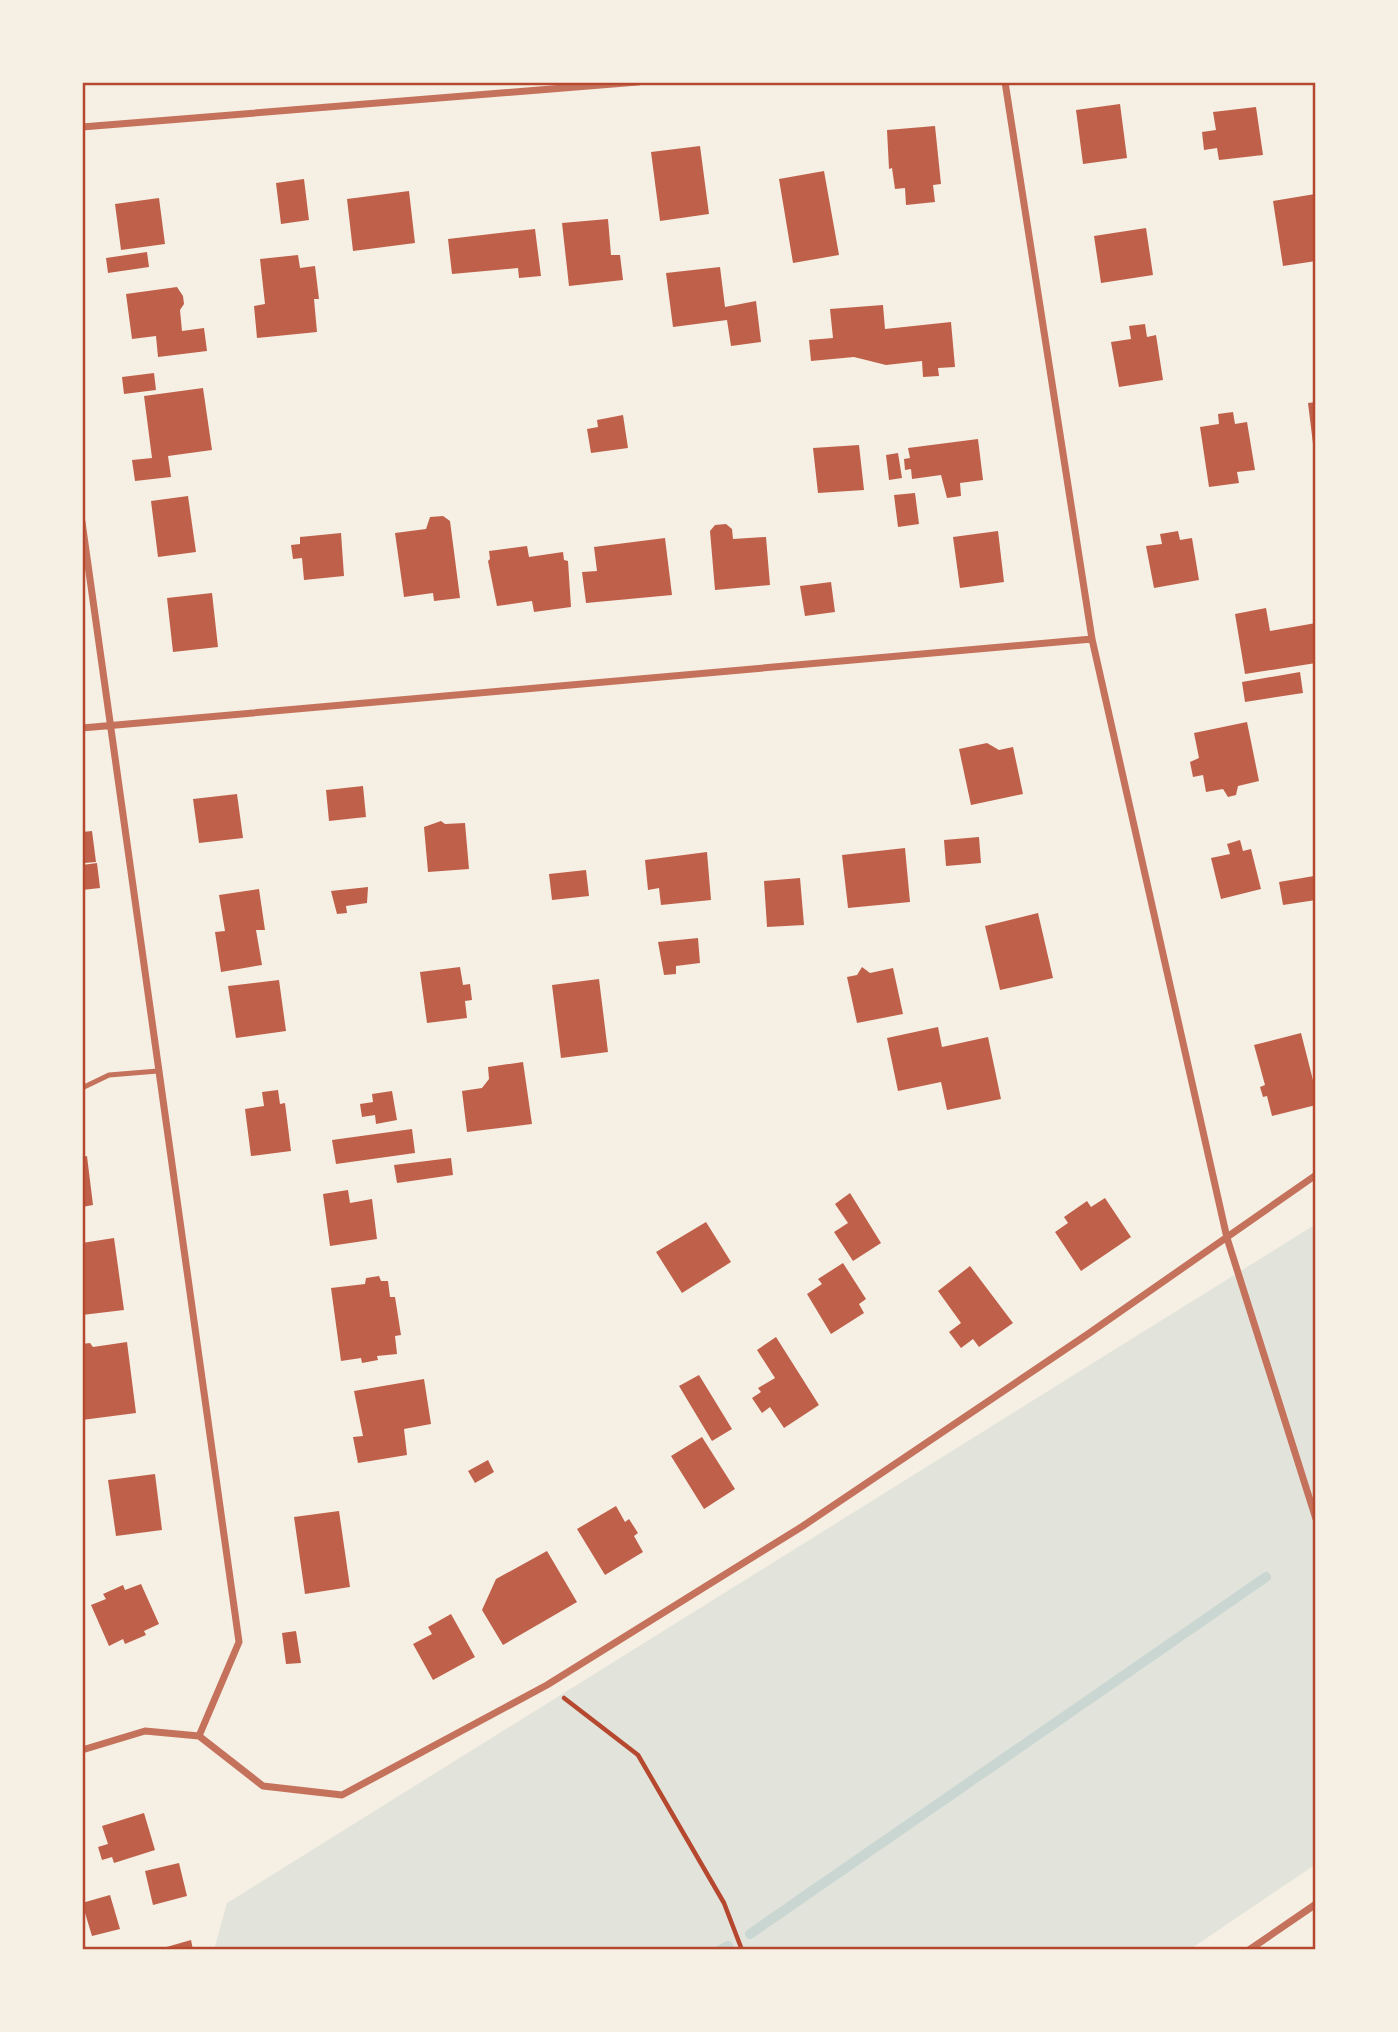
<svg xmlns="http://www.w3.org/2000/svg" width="1398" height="2032" font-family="Spectral,serif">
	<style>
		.green { fill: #e2e4dc }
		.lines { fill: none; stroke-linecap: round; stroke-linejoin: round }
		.stream { stroke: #c9d6d2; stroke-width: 10 }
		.building { fill: #bf614a }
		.path { stroke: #b5482f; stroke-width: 4.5 }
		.service { stroke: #c5725c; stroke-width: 5 }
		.minor { stroke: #c5725c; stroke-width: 7 }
		.neatline { fill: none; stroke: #b5482f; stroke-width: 2.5 }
	</style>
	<rect width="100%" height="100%" fill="#f6efe4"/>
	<path class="green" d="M 1316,1224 L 1316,1864 L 1189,1950 L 214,1950 L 227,1903 Z"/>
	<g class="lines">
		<path class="stream" d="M 750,1934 L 1266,1577
			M 720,1950 L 728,1946"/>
	</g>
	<path class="building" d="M 1120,104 L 1127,158 L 1083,164 L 1076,110 Z
		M 1256,107 L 1263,155 L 1219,160 L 1217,148 L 1204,150 L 1202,132 L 1216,130 L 1213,112 Z
		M 935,126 L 941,184 L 933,185 L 935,202 L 906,205 L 905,188 L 895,189 L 892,168 L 889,169 L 887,130 Z
		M 700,146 L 709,214 L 660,221 L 651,152 Z
		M 824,171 L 839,255 L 793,263 L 779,179 Z
		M 304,179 L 309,220 L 281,224 L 276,183 Z
		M 409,191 L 415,243 L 353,251 L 347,199 Z
		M 1315,194 L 1316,261 L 1283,266 L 1273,201 Z
		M 159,198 L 165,244 L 121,250 L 115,204 Z
		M 608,219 L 611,255 L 620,255 L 623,280 L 569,286 L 562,223 Z
		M 1146,228 L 1153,275 L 1101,283 L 1094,236 Z
		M 535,229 L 541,276 L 519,278 L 518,268 L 452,274 L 448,239 Z
		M 147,252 L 149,267 L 108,273 L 106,258 Z
		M 298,255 L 300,268 L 315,266 L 319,299 L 314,299 L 317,332 L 257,338 L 254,306 L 265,304 L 260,259 Z
		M 720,267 L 725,307 L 756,301 L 761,342 L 731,346 L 727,320 L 673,327 L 666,273 Z
		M 177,287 L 183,296 L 184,304 L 180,310 L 182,331 L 204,328 L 207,351 L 158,357 L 156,336 L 132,339 L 126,294 Z
		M 883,305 L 885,329 L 951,322 L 955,367 L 938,368 L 939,376 L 923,377 L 922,361 L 886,365 L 854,357 L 811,361 L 809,340 L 833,338 L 830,309 Z
		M 1145,324 L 1147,337 L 1156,335 L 1163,380 L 1119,387 L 1111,342 L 1131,339 L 1129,326 Z
		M 154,373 L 156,390 L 124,394 L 122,377 Z
		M 203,388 L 212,450 L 168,456 L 171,477 L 135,481 L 132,460 L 152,458 L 144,396 Z
		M 1316,402 L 1316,452 L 1314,452 L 1308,403 Z
		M 1233,412 L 1235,424 L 1247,422 L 1255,470 L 1237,472 L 1239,483 L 1209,487 L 1200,427 L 1219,424 L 1218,414 Z
		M 623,415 L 628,448 L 591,453 L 587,429 L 598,427 L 597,420 Z
		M 978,439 L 983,480 L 960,483 L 961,496 L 947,498 L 941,475 L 912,479 L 911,469 L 905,470 L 904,459 L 910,458 L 908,448 Z
		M 859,445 L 864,490 L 818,493 L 813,448 Z
		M 898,453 L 902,478 L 889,480 L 886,455 Z
		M 915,493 L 919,524 L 898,527 L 894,495 Z
		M 188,496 L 196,552 L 158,557 L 151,501 Z
		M 443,516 L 450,521 L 460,598 L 434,601 L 433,593 L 404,597 L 395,533 L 426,529 L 430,517 Z
		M 726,524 L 732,529 L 733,539 L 766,537 L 770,585 L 715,590 L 710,531 L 715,525 Z
		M 998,531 L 1004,582 L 960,588 L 953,537 Z
		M 1178,531 L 1180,540 L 1192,538 L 1199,580 L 1154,588 L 1146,546 L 1162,544 L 1160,534 Z
		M 341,533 L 344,576 L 304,580 L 302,558 L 293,559 L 291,545 L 300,544 L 300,537 Z
		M 665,538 L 672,595 L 586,603 L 582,572 L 597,571 L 594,547 Z
		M 527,546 L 529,557 L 563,552 L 564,560 L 568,561 L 571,607 L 534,612 L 532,601 L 497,606 L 488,561 L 490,559 L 489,551 Z
		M 831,582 L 835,612 L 805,616 L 800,586 Z
		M 212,593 L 218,647 L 173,652 L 167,598 Z
		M 1266,608 L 1270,631 L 1316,623 L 1316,663 L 1245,674 L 1235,614 Z
		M 1300,672 L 1303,693 L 1245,702 L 1242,682 Z
		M 1247,722 L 1259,781 L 1238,786 L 1236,795 L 1228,797 L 1223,789 L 1206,792 L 1203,775 L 1193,777 L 1190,762 L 1199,758 L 1194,733 Z
		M 987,743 L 999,750 L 1013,747 L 1023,794 L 971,805 L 959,749 Z
		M 363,786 L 366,817 L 329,821 L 326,790 Z
		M 237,794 L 243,838 L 199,843 L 193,799 Z
		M 441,821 L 445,824 L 465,823 L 469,869 L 428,872 L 424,827 Z
		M 92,831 L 96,862 L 84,863 L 82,832 Z
		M 979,837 L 981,863 L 946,866 L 944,840 Z
		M 1240,840 L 1243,851 L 1251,849 L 1261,889 L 1221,899 L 1211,858 L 1230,854 L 1227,844 Z
		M 905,848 L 910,902 L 848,908 L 842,855 Z
		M 707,852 L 711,900 L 661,905 L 659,888 L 648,890 L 645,860 Z
		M 97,863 L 100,888 L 82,890 L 82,865 Z
		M 586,870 L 589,896 L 552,900 L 549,874 Z
		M 1314,876 L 1316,900 L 1283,905 L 1279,882 Z
		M 800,878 L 804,925 L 767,927 L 764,881 Z
		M 368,887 L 367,903 L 346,906 L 347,913 L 337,914 L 331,891 Z
		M 259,889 L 265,930 L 256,930 L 262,965 L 221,972 L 215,932 L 225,931 L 219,895 Z
		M 1038,913 L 1053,978 L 1000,990 L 985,926 Z
		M 698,938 L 700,963 L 676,966 L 676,974 L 664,975 L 658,942 Z
		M 460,967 L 463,985 L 470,984 L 472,1000 L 465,1001 L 467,1018 L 427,1023 L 420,972 Z
		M 862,967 L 870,973 L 893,968 L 903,1014 L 857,1023 L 847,977 L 857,975 Z
		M 599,979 L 608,1052 L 561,1058 L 552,985 Z
		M 279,980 L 286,1031 L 236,1038 L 228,986 Z
		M 938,1027 L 942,1047 L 988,1037 L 1001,1099 L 947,1110 L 941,1082 L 898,1091 L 887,1038 Z
		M 1301,1033 L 1316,1092 L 1316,1105 L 1272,1116 L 1267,1096 L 1263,1097 L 1260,1087 L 1265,1085 L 1254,1045 Z
		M 523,1062 L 532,1124 L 467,1132 L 462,1091 L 482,1088 L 489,1079 L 488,1067 Z
		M 278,1090 L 280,1104 L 285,1103 L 291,1151 L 251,1156 L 245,1109 L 264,1106 L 262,1092 Z
		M 392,1091 L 397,1120 L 376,1124 L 375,1115 L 362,1117 L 360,1104 L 373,1102 L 372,1094 Z
		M 412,1129 L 415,1153 L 336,1164 L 332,1140 Z
		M 87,1156 L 93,1205 L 82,1207 L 82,1157 Z
		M 451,1158 L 453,1175 L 397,1183 L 394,1165 Z
		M 348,1190 L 350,1203 L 372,1199 L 377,1239 L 330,1246 L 323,1194 Z
		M 850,1193 L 881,1243 L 853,1261 L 834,1232 L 848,1223 L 835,1204 Z
		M 1105,1198 L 1131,1237 L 1081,1271 L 1055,1232 L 1068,1223 L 1064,1217 L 1087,1201 L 1091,1207 Z
		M 706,1222 L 731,1262 L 682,1293 L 656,1252 Z
		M 114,1238 L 124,1310 L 82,1315 L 82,1243 Z
		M 843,1263 L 866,1299 L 859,1304 L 864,1313 L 831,1334 L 807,1294 L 822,1284 L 818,1279 Z
		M 970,1266 L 1013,1323 L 979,1347 L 973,1339 L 961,1348 L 949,1332 L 961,1323 L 938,1291 Z
		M 379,1276 L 381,1281 L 388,1281 L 390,1297 L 395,1297 L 401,1335 L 395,1336 L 397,1354 L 377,1356 L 378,1360 L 362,1363 L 361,1358 L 341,1361 L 331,1288 L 365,1284 L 366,1278 Z
		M 776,1337 L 819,1405 L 784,1428 L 770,1407 L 762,1413 L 752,1398 L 761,1392 L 758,1388 L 775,1378 L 757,1350 Z
		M 127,1342 L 136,1413 L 82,1420 L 82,1344 L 90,1343 L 93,1347 Z
		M 699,1375 L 732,1429 L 712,1441 L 679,1386 Z
		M 424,1379 L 431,1424 L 404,1429 L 407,1455 L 358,1463 L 353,1437 L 363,1436 L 354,1391 Z
		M 702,1437 L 735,1489 L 704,1509 L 671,1456 Z
		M 488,1460 L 494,1472 L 475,1483 L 468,1471 Z
		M 155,1474 L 162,1530 L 116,1536 L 108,1480 Z
		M 616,1506 L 625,1522 L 629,1519 L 638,1533 L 634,1536 L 643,1552 L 605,1575 L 577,1529 Z
		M 339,1511 L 350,1587 L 305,1594 L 294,1517 Z
		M 547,1551 L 577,1602 L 503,1645 L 482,1610 L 496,1579 Z
		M 141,1584 L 159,1624 L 144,1631 L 146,1635 L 125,1644 L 123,1639 L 109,1646 L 91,1605 L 106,1599 L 103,1594 L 123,1585 L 125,1590 Z
		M 451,1614 L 475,1657 L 433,1680 L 413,1644 L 432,1634 L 428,1627 Z
		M 296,1631 L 301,1663 L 286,1664 L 282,1633 Z
		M 144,1813 L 155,1850 L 114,1863 L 112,1857 L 102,1860 L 98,1847 L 108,1844 L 102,1826 Z
		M 179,1863 L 187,1896 L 153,1905 L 145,1871 Z
		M 110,1895 L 120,1929 L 92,1936 L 82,1903 Z
		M 191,1940 L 193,1950 L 164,1950 L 163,1948 Z"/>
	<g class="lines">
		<path class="path" d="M 564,1698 L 638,1755 L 724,1903 L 742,1950"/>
		<path class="service" d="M 82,1088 L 109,1075 L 158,1071"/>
		<path class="minor" d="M 1005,82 L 1092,639 L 1227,1238 L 1316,1519
			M 82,127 L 638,82
			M 82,522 L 239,1642 L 199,1736
			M 82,728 L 1092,639
			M 199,1736 L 263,1786 L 342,1795 L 547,1685 L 803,1526 L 1088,1334 L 1316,1175
			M 82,1750 L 145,1731 L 199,1736
			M 1249,1950 L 1316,1904"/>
	</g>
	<rect width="1398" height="2032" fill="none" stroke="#f6efe4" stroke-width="168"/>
	<rect x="84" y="84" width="1230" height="1864" class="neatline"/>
</svg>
